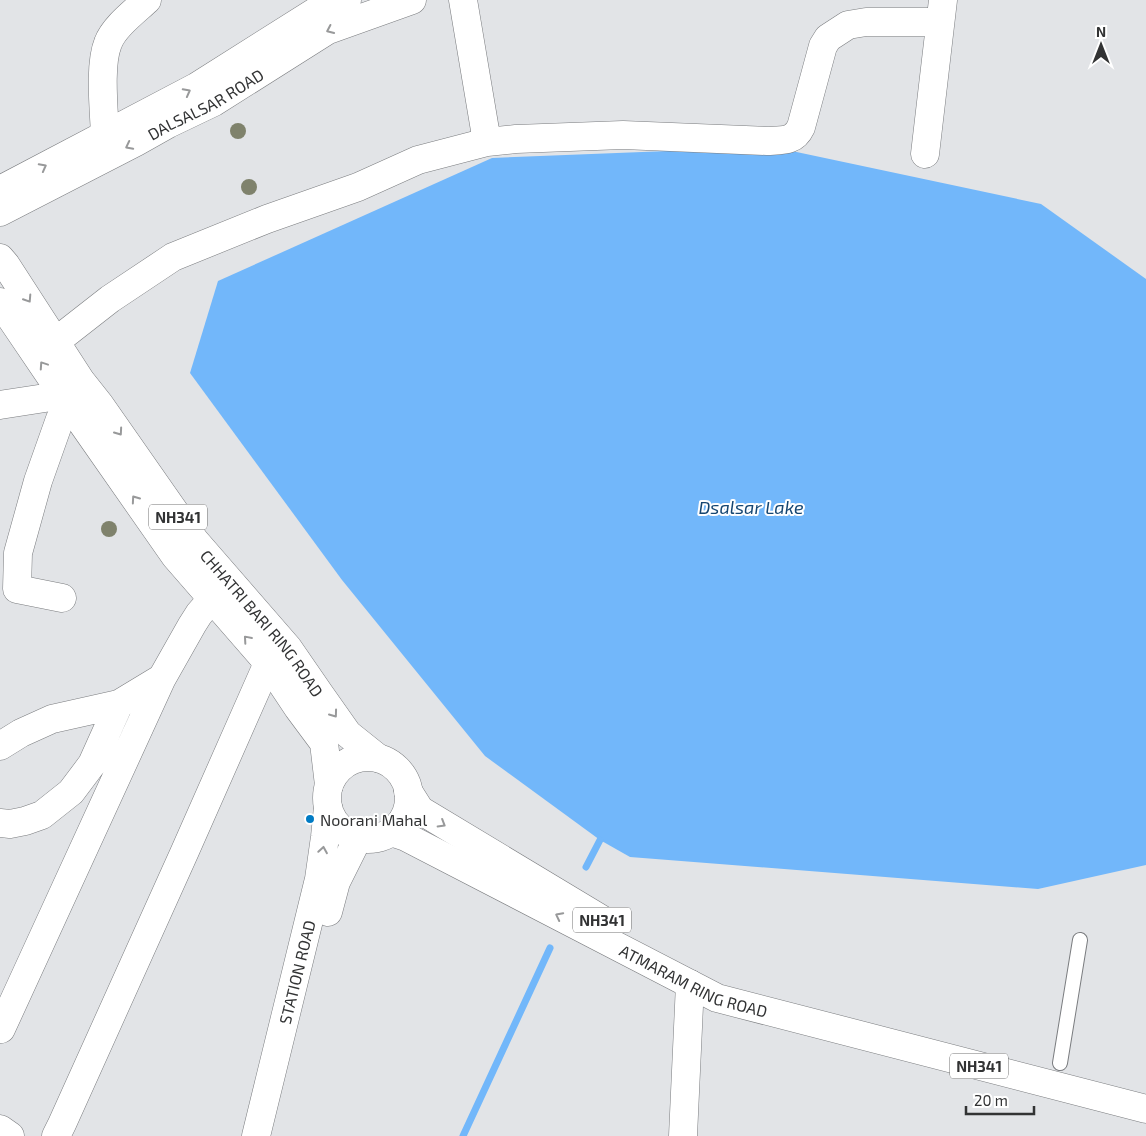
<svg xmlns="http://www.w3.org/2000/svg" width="1146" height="1136" font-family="'Exo 2',sans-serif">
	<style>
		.water { fill: #72b7fa }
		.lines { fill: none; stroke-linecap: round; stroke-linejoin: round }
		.stream { stroke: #72b7fa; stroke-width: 7 }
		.lane-casing { stroke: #7a7c7f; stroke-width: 16 }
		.street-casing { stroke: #7a7c7f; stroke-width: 29 }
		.secondary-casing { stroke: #7a7c7f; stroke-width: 29 }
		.primary-casing { stroke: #7a7c7f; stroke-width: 29 }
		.highway-casing { stroke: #7a7c7f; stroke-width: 29 }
		.lane { stroke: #fff; stroke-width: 14 }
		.street { stroke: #fff; stroke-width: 28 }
		.secondary { stroke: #fff; stroke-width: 28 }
		.primary { stroke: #fff; stroke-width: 28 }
		.highway { stroke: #fff; stroke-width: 28 }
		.tree { fill: #7f826c }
		.oneway { stroke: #98999a }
		.poi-dot { fill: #007bc4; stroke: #fff; stroke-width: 2 }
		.labels { text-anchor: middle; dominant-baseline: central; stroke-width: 4; stroke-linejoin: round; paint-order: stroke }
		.shield { fill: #fff; stroke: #707071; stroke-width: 1 }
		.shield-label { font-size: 15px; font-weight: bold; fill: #323334 }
		.street-label { font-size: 16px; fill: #323334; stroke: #fff }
		.poi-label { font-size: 16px; fill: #323334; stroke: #fff; text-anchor: start }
		.water-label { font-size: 18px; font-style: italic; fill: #154672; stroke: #fff }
	</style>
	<rect width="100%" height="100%" fill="#e2e4e7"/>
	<path class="water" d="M 773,147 L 1041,204 L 1146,279 L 1146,865 L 1038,889 L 630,857 L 600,840 L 485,756 L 342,580 L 190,373 L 218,281 L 492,158 Z"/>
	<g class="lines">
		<path class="stream" d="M 586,867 L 600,840
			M 463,1136 L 550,948"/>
		<defs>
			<path id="lane" d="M 1060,1063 L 1080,940"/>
			<path id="street" d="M 463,0 L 487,142
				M 105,135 C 104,110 99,65 108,43 C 114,27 134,12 147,0
				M 925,154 L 943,0
				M 55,342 L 110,299 L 173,257 L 267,219 L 358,187 L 418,160 L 487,142 L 516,139 L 623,135 L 767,141 C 782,140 794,142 801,127 L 823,46 L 828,38 L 848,25 L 866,22 L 940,22
				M 62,598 L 17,589 L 18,553 L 38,481 L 60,419 L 68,402
				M 0,746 L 21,733 L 52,719 L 119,704 L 162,678 L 192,625 L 199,614 L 212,599
				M 0,823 L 10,824 L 25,821 L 42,815 L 71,792 L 92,764 L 119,704
				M 1,1029 L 162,678
				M 0,1129 L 10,1136
				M 56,1136 L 62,1124 L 185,851 L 268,663
				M 683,1136 L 690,984"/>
			<g id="secondary">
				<path d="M 0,190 L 196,87 L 318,10 L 347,0"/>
				<path id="s1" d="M 0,212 L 136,142 L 168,124 L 214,102 L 328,30 L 412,0"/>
				<path d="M 0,405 L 45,398"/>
			</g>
			<g id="primary">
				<path d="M 328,912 L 336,882 L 358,838"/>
				<path id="s2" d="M 256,1136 L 319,879 L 325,837 L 328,807"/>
			</g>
			<g id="highway">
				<path id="s3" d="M 0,258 L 6,265 L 81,381 L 100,405 L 195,541 L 288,648 L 319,693 L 348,734 L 378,758"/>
				<path d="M 0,302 L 80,420 L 175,556 L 268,663 L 298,708 L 324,743 L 329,785"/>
				<circle cx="368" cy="798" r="41"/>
				<path d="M 408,791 L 420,810 L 601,919"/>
				<path id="s4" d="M 391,832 L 406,837 L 717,998 L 1146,1109"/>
			</g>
		</defs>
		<use href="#lane" class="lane-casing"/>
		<use href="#street" class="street-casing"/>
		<use href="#secondary" class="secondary-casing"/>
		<use href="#primary" class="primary-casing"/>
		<use href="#highway" class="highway-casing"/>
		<use href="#lane" class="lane"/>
		<use href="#street" class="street"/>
		<use href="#secondary" class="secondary"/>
		<use href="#primary" class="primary"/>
		<use href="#highway" class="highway"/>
	</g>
	<g class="tree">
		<circle cx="238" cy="131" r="8"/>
		<circle cx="249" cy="187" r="8"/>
		<circle cx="109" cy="529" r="8"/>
	</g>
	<defs><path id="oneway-chevron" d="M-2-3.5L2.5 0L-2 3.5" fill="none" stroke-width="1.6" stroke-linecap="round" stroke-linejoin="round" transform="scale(1.25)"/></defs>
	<g class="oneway">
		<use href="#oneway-chevron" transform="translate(330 30) rotate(155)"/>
		<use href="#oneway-chevron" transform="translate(187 92) rotate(-28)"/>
		<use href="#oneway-chevron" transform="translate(129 146) rotate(153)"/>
		<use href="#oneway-chevron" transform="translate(43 167) rotate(-28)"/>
		<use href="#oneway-chevron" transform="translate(28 299) rotate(57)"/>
		<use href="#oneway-chevron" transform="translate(43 365) rotate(-124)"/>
		<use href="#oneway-chevron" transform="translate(119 432) rotate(55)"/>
		<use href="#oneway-chevron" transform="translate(135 499) rotate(-125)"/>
		<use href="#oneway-chevron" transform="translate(247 639) rotate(-131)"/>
		<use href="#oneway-chevron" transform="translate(334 714) rotate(54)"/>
		<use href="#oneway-chevron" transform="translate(442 824) rotate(31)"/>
		<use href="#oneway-chevron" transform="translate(323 850) rotate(-81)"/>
		<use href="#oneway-chevron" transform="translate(559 916) rotate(-153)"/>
	</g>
	<circle class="poi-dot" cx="310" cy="819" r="5"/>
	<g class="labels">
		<g class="shield">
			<rect x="149" y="504.5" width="58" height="25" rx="4"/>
			<rect x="573" y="907.5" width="58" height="25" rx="4"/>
			<rect x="950" y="1053.5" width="58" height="25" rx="4"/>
		</g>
		<g class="shield-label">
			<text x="178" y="517">NH341</text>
			<text x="602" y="920">NH341</text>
			<text x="979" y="1066">NH341</text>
		</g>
		<g class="street-label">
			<text stroke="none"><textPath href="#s1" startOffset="232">DALSALSAR ROAD</textPath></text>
			<text stroke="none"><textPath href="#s3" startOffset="450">CHHATRI BARI RING ROAD</textPath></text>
			<text stroke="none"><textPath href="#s2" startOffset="169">STATION ROAD</textPath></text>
			<text stroke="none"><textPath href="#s4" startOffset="338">ATMARAM RING ROAD</textPath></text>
		</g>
		<g class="poi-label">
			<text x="320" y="819">Noorani Mahal</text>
		</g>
		<g class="water-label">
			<text x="751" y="507">Dsalsar Lake</text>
		</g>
	</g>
	<g transform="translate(1101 45)" stroke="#ffffff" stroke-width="4" paint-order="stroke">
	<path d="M0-4L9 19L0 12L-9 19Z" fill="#323334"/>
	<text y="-8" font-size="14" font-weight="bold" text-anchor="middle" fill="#323334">N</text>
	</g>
	<path d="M966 1106v8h68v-8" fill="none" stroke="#323334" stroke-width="2.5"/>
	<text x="974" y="1106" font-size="15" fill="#323334" stroke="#ffffff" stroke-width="4" paint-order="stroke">20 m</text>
</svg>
